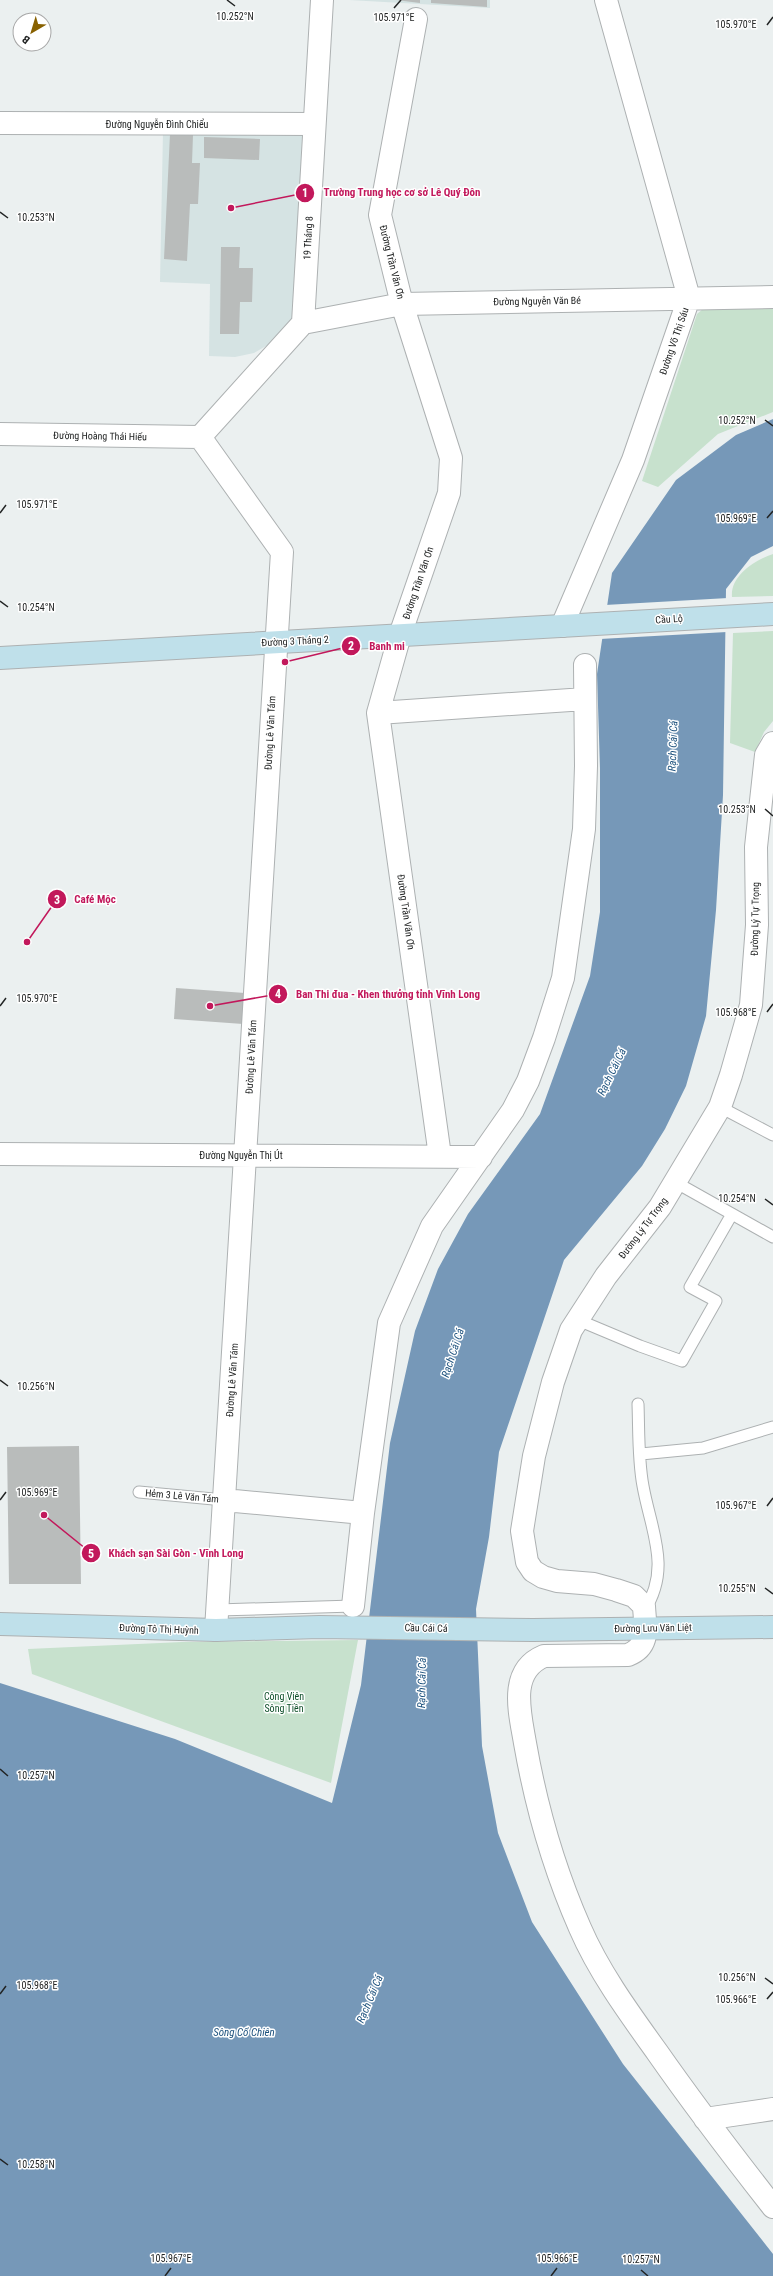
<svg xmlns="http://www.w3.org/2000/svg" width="773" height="2276" font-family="'Roboto Condensed',sans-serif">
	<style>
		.built { fill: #d5e3e3 }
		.green { fill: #c7e1cd }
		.water { fill: #7698b8 }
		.pier { fill: #ebf0f0 }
		.building { fill: #b9bcbb }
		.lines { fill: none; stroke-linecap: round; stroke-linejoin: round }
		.lane-casing { stroke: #adb1b2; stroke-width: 13 }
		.street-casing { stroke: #adb1b2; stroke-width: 24 }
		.secondary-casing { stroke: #adb1b2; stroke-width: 24 }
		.lane { stroke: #fff; stroke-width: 11 }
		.street { stroke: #fff; stroke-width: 22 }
		.secondary { stroke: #bfe0ea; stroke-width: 22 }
		.ticks { fill: none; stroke: #222424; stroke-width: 1.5 }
		.labels { text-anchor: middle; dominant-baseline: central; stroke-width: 3; stroke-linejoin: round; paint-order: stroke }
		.street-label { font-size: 10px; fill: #222424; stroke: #fff }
		.park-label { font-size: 10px; fill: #0e4f29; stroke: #fff }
		.water-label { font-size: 11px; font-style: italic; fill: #1d527e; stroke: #fff }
		.ticks-label { font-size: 10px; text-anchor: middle; fill: #222424; stroke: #fff; stroke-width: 3; stroke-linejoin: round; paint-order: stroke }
		.leader { fill: none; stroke: #c2185b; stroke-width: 1.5 }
		.callout-dot { fill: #c2185b; stroke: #fff; stroke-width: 1.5 }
		.mark-label { font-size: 12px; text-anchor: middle; font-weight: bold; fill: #fff }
		.callout-label { font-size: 11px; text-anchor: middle; font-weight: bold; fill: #c2185b; stroke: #fff; stroke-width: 3; stroke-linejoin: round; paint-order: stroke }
	</style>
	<rect width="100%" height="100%" fill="#ebf0f0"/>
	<path class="built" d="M 349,0 L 490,0 L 490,8 Z
		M 163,131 L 302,135 L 297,316 L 271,343 L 254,353 L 235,357 L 209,356 L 210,284 L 160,282 Z"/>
	<path class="green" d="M 773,305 L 773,412 L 718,434 L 658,487 L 642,481 L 697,314 L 704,308 Z
		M 773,554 L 773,596 L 732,597 C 730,576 755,560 773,554 Z
		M 773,631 L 773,721 L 764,732 L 755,752 L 730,743 L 733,633 Z
		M 358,1640 L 331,1783 L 32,1674 L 28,1649 L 182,1642 Z"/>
	<path class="water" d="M 773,419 L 773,546 L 751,557 L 726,589 L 723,795 L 716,910 L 706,1016 L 686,1086 L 665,1129 L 642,1166 L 564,1260 L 499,1452 L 489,1537 L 476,1609 L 482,1746 L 498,1833 L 532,1922 L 623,2064 L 773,2254 L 773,2276 L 0,2276 L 0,1683 L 175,1739 L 332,1803 L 361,1685 L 390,1443 L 415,1331 L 438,1269 L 468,1214 L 540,1114 L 590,976 L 600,912 L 600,768 L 597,674 L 612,573 L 676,480 L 736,435 Z"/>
	<path class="pier" d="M 728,598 L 727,632 L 600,639 L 605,605 Z"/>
	<path class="building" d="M 396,0 L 420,0 L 420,3 Z
		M 431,0 L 487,0 L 487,7 L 431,3 Z
		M 170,134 L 193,135 L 192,163 L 200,163 L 198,204 L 190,204 L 187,261 L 164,259 Z
		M 204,137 L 260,139 L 259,160 L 204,158 Z
		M 221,247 L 240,247 L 239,268 L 253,268 L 252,302 L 240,302 L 239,334 L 220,334 Z
		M 176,988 L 245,993 L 243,1024 L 174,1019 Z
		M 79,1446 L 81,1584 L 9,1584 L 7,1447 Z"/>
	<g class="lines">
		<defs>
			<path id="lane" d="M 720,1107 L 773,1135
				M 675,1182 L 773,1237
				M 578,1320 L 640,1346 L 682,1361 L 716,1301 L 690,1287 L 732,1214
				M 638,1404 C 639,1431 638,1460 643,1486 C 651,1531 672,1568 644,1611
				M 641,1454 L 703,1448 L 773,1427
				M 139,1492 L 224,1500
				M 218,1610 L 353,1606"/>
			<path id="street" d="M 416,19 L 380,215 L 402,304 L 451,458 L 449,493 L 400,635 L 378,713 L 440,1156
				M 0,123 L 314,124
				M 303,323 L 402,304 L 773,297
				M 0,434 L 200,437
				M 200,437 L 282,552 L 216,1630
				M 200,437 L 303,323 L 322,0
				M 562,626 L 633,460 L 689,298 L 606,0
				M 378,713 L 585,699
				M 773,743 L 766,755 L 756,847 L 757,925 L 751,1005 L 731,1075 L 720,1107 L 660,1207 L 606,1276 L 571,1330 L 553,1382 L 534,1456 L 522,1531 L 527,1562 L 533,1571 L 543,1577 L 557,1581 L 594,1584 L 616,1590 L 634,1596 L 644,1606 C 645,1627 651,1646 628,1655 L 544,1656 C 508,1671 520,1713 525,1743 C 536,1806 554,1869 580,1928 C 599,1972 629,2013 657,2052 C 694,2105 733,2156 773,2207
				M 0,1154 L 481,1157
				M 224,1500 L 363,1513
				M 353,1606 L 363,1513 L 389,1323 L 432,1226 L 513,1110 L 528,1081 L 544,1038 L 563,978 L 584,829 L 586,766 L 585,665
				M 705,2119 L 773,2109"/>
			<path id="secondary" d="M 0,658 L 773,614
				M 0,1624 L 216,1630 L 319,1627 L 533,1630 L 773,1627"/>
		</defs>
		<use href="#lane" class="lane-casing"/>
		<use href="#street" class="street-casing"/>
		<use href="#secondary" class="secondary-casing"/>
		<use href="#lane" class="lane"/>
		<use href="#street" class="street"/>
		<use href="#secondary" class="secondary"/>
	</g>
	<path class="ticks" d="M 227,0 L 235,6M 394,8 L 401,0M 767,25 L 773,17M 0,212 L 8,218M 765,420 L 773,426M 0,513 L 6,505M 767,518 L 773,511M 0,601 L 8,607M 765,809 L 773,816M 0,1006 L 6,998M 767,1012 L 773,1004M 765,1199 L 773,1205M 0,1380 L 8,1386M 0,1500 L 6,1492M 767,1506 L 773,1498M 765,1588 L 773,1594M 0,1769 L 8,1776M 765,1978 L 773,1984M 0,1994 L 6,1986M 767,1999 L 773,1992M 0,2159 L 8,2165M 641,2270 L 648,2276M 165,2276 L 171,2268M 551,2276 L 557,2268"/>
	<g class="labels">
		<g class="street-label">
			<text x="157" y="124">Đường Nguyễn Đình Chiểu</text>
			<text transform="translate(308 238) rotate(-87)">19 Tháng 8</text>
			<text transform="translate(392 262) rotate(76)">Đường Trần Văn Ơn</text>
			<text transform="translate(537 301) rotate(-1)">Đường Nguyễn Văn Bé</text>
			<text transform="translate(674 341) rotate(-71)">Đường Võ Thị Sáu</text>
			<text transform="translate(100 436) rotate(1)">Đường Hoàng Thái Hiếu</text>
			<text transform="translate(418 583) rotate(-71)">Đường Trần Văn Ơn</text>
			<text transform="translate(669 619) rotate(-4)">Cầu Lộ</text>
			<text transform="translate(295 641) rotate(-3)">Đường 3 Tháng 2</text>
			<text transform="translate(270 733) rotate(-87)">Đường Lê Văn Tám</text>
			<text transform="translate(406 912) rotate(82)">Đường Trần Văn Ơn</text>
			<text transform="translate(755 919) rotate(-89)">Đường Lý Tự Trọng</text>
			<text transform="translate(251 1057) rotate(-87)">Đường Lê Văn Tám</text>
			<text x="241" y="1155">Đường Nguyễn Thị Út</text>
			<text transform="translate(643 1228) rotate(-53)">Đường Lý Tự Trọng</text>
			<text transform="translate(232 1380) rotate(-86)">Đường Lê Văn Tám</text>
			<text transform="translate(182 1496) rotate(5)">Hẻm 3 Lê Văn Tám</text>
			<text transform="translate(426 1628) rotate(1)">Cầu Cái Cá</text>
			<text transform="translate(653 1628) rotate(-1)">Đường Lưu Văn Liệt</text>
			<text transform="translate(159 1629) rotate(2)">Đường Tô Thị Huỳnh</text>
		</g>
		<g class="park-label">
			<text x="284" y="1696">Công Viên<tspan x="284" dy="12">Sông Tiền</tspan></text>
		</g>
		<g class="water-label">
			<text transform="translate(673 746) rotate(-88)">Rạch Cái Cá</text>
			<text transform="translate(612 1072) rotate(-64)">Rạch Cái Cá</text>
			<text transform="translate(453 1353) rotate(-72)">Rạch Cái Cá</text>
			<text transform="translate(422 1683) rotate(-89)">Rạch Cái Cá</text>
			<text transform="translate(370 1999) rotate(-67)">Rạch Cái Cá</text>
			<text x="244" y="2032">Sông Cổ Chiên</text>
		</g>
	</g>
	<g class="ticks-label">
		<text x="235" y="20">10.252°N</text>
		<text x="394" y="21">105.971°E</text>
		<text x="736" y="28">105.970°E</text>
		<text x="36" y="221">10.253°N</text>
		<text x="737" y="424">10.252°N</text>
		<text x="37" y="508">105.971°E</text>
		<text x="736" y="522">105.969°E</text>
		<text x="36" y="611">10.254°N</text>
		<text x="737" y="813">10.253°N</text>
		<text x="37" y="1002">105.970°E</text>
		<text x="736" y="1016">105.968°E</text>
		<text x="737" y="1202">10.254°N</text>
		<text x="36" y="1390">10.256°N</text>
		<text x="37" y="1496">105.969°E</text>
		<text x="736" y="1509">105.967°E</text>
		<text x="737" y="1592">10.255°N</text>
		<text x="36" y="1779">10.257°N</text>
		<text x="737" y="1981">10.256°N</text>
		<text x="37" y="1989">105.968°E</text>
		<text x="736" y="2003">105.966°E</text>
		<text x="36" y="2168">10.258°N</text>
		<text x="171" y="2262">105.967°E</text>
		<text x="557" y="2262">105.966°E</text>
		<text x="641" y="2263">10.257°N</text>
	</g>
	<path class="leader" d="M231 208L305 193M285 662L351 646M27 942L57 899M210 1006L278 994M44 1515L91 1553"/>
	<g class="callout-dot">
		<circle cx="231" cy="208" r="4"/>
		<circle cx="285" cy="662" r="4"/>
		<circle cx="27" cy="942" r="4"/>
		<circle cx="210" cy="1006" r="4"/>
		<circle cx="44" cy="1515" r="4"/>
		<circle cx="305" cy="193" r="10"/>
		<circle cx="351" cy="646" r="10"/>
		<circle cx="57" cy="899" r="10"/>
		<circle cx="278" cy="994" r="10"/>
		<circle cx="91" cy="1553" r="10"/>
	</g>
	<g class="mark-label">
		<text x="305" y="197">1</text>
		<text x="351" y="650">2</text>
		<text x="57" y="904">3</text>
		<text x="278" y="998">4</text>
		<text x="91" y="1558">5</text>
	</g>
	<g class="callout-label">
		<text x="402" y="196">Trường Trung học cơ sở Lê Quý Đôn</text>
		<text x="387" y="650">Banh mi</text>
		<text x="95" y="903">Café Mộc</text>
		<text x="388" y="998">Ban Thi đua - Khen thưởng tỉnh Vĩnh Long</text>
		<text x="176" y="1557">Khách sạn Sài Gòn - Vĩnh Long</text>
	</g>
	<g transform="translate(32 32) rotate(218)"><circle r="19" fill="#ffffff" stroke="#a7a7a7"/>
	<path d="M0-3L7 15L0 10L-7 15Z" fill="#886100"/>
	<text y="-6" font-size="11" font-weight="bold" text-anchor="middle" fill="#222424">B</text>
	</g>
</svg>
